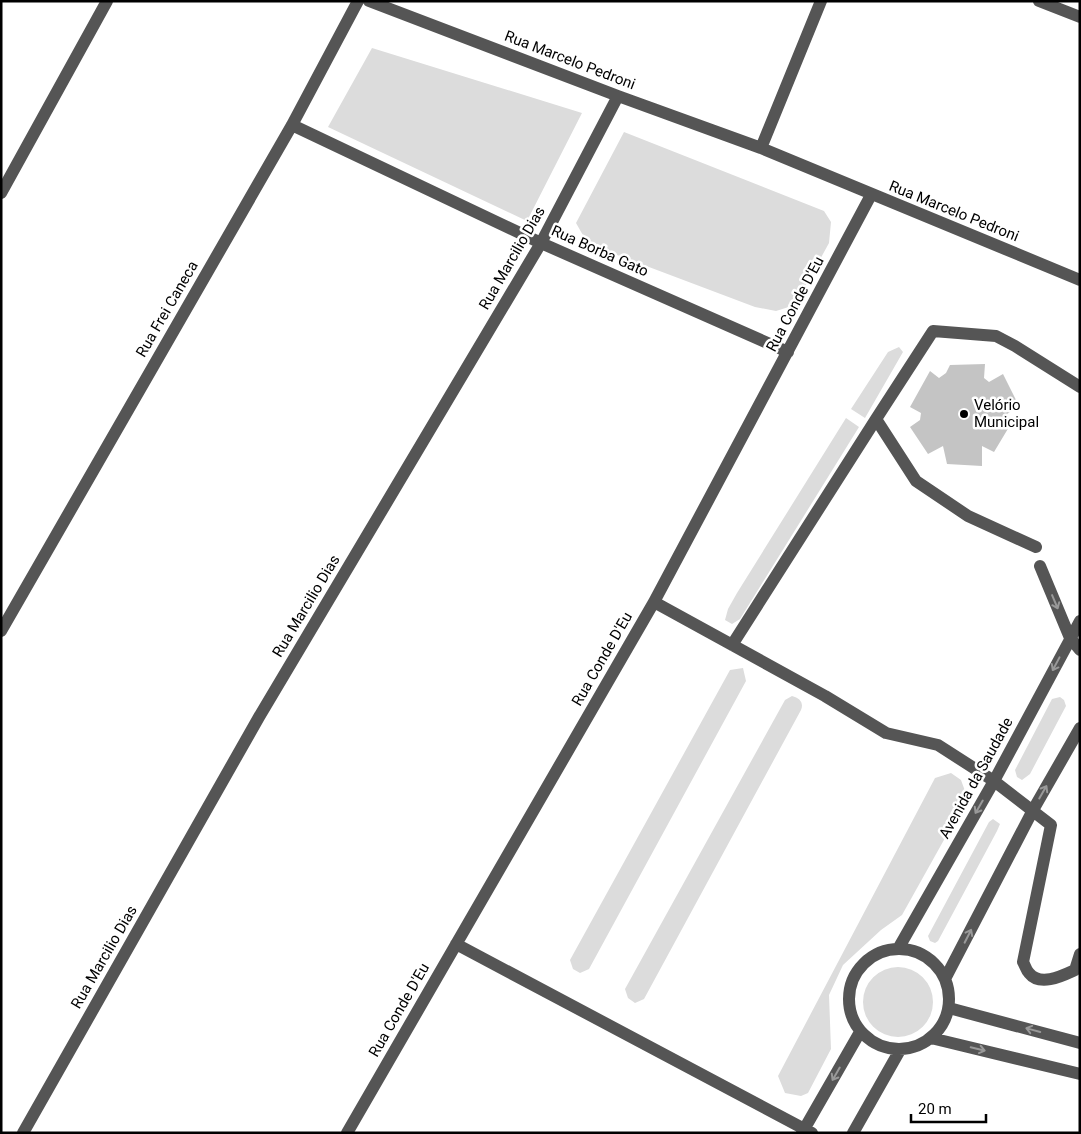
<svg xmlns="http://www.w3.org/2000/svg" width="1081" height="1134" font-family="Roboto,sans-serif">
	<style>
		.green { fill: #dcdcdc }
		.building { fill: #c4c4c4 }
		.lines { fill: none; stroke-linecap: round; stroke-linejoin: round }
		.minor { stroke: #555; stroke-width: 12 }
		.oneway { stroke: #999 }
		.poi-dot { fill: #000; stroke: #fff; stroke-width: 2 }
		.labels { text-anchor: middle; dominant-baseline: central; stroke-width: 5; stroke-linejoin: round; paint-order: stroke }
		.street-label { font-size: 15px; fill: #000; stroke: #fff }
		.poi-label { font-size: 15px; fill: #000; stroke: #fff; text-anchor: start }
	</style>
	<rect width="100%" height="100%" fill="#fff"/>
	<path class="green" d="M 372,48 L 582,113 L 527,221 L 328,127 Z
		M 624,132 L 824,211 L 831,222 L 829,243 L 795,305 L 776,311 L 755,307 L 588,244 L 576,223 Z
		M 899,347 L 903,352 L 865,418 L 851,409 L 888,352 Z
		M 846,418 L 859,427 L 740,619 L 732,624 L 725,620 L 728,609 L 737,593 Z
		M 743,668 L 746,681 L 589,969 L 580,973 L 573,969 L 570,960 L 730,670 Z
		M 792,696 C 800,698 804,703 801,710 L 644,999 L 635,1003 L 628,998 L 625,989 L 785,700 Z
		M 1060,697 L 1064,700 L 1066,706 L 1030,774 L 1022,780 L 1017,777 L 1015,770 L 1052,699 Z
		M 951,773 L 961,780 L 965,791 L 960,803 L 959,813 L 902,915 L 881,930 L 843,965 L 829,995 L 831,1049 L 808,1093 L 801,1096 L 785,1093 L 778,1076 L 935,778 Z
		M 993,819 L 1000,824 L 997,831 L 938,941 L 935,943 L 930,941 L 928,936 L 989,822 Z
		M863 1002a35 35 0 1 1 70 0a35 35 0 1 1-70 0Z"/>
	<path class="building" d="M 985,364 L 984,378 L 989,382 L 1003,374 L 1019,406 L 1004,416 L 1012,422 L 994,452 L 982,446 L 982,466 L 947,464 L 943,446 L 928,454 L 910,427 L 920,420 L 921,413 L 910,407 L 930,371 L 939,378 L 946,373 L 950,365 Z"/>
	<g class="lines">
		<path class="minor" d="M 369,1 L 618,96 L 761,148 L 1080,280
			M 1039,1 L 1080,17
			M 292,125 L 541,243 L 788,352
			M 761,148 L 821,1
			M 1,193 L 107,1
			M 876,419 L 916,481 L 968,516 L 1036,547
			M 1040,566 L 1070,638 L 1080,650
			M 654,602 L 825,696 L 886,733 L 938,745 L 994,781 L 1051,825 L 1023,962 C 1025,965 1026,970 1029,973 C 1040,987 1062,976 1075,970 L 1080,954
			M 1,631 L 292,125 L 358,1
			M 732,645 L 876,419 L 933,331 L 996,336 L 1015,346 L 1080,387
			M 456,944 L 812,1133
			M849 999a50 50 0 1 1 100 0a50 50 0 1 1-100 0Z
			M 898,949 L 994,781 L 1080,621
			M 945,979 L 1033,810 L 1080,728
			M 949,1008 L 1080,1043
			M 931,1038 L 1080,1074
			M 23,1133 L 259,717 L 541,243 L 618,96
			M 347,1133 L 654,602 L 871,195
			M 802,1133 L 860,1032
			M 853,1133 L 900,1050"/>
	</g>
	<defs><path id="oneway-shaft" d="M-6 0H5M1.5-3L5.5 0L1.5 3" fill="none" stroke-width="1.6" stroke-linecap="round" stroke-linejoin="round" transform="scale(1.25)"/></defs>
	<g class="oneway">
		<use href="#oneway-shaft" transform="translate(1055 602) rotate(67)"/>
		<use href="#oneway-shaft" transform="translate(1056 664) rotate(118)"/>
		<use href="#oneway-shaft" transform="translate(1043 792) rotate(-60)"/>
		<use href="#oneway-shaft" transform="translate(979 807) rotate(120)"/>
		<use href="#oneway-shaft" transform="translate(968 936) rotate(-63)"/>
		<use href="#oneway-shaft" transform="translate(1033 1030) rotate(-165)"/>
		<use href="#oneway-shaft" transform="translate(978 1049) rotate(13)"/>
		<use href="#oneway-shaft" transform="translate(836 1074) rotate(120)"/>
	</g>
	<circle class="poi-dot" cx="964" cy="414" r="5"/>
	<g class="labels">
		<g class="street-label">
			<text transform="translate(570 60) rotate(21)">Rua Marcelo Pedroni</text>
			<text transform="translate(954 211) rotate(22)">Rua Marcelo Pedroni</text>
			<text transform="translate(600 251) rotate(24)">Rua Borba Gato</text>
			<text transform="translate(512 258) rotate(-60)">Rua Marcilio Dias</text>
			<text transform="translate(795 304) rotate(-62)">Rua Conde D'Eu</text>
			<text transform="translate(167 309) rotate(-60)">Rua Frei Caneca</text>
			<text transform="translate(306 606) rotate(-59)">Rua Marcilio Dias</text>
			<text transform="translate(602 659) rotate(-60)">Rua Conde D'Eu</text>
			<text transform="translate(976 778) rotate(-61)">Avenida da Saudade</text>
			<text transform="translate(104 957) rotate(-60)">Rua Marcilio Dias</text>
			<text transform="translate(399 1010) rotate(-60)">Rua Conde D'Eu</text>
		</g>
		<g class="poi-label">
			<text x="974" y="405">Velório<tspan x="974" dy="17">Municipal</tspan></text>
		</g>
	</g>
	<rect width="1081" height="1134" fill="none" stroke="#000000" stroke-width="5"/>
	<path d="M911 1114v8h75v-8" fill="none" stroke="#000000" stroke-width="2.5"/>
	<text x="918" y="1114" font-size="15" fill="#000000" stroke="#ffffff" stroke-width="4" paint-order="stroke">20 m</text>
</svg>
